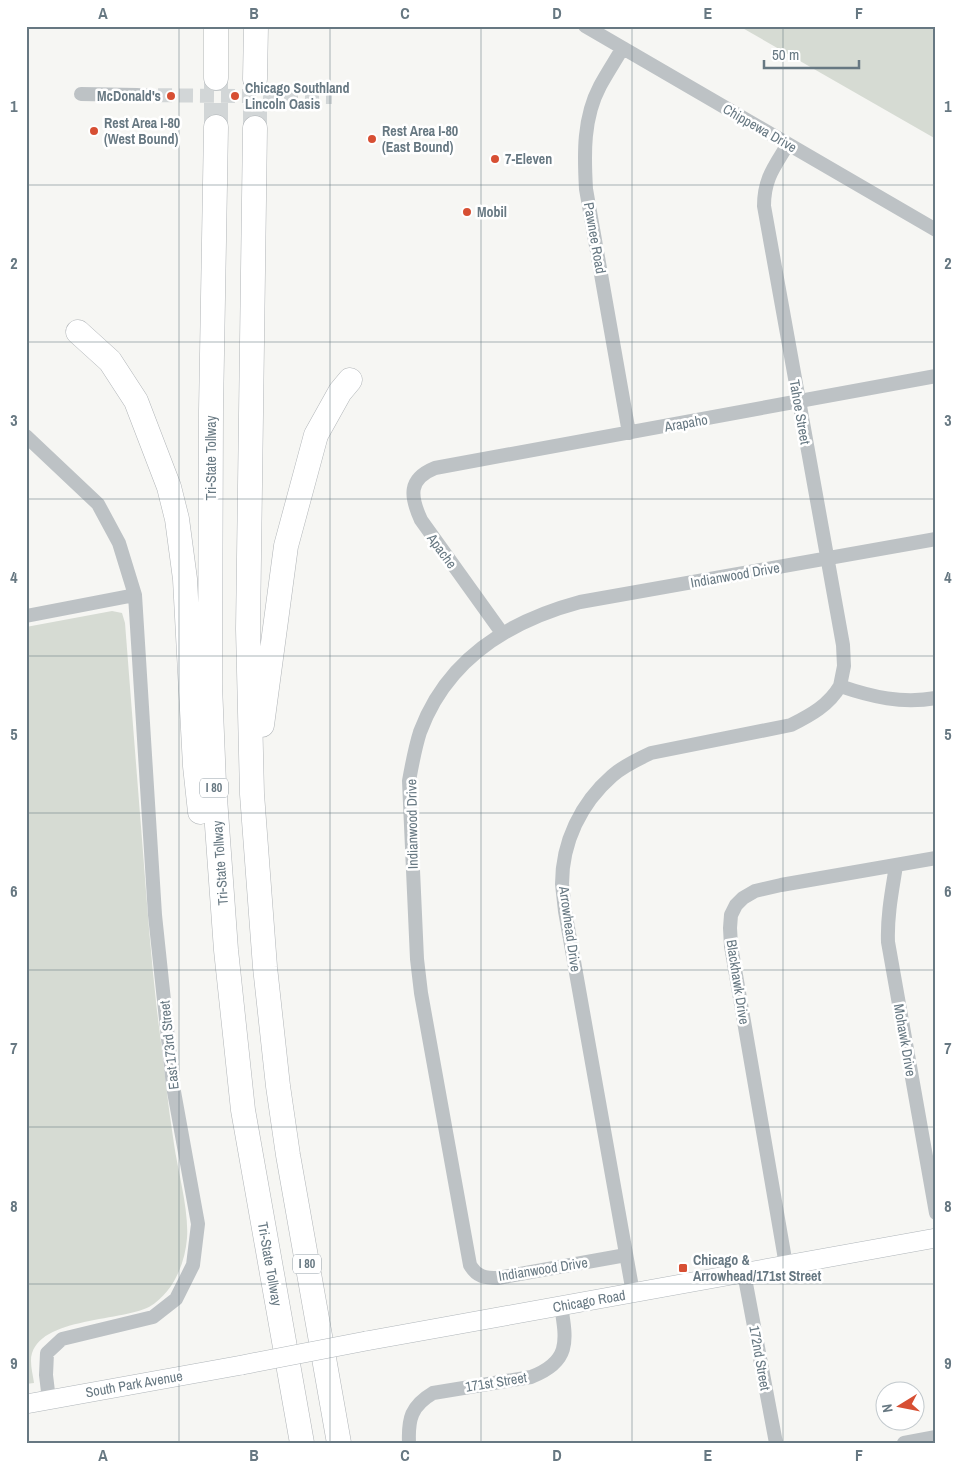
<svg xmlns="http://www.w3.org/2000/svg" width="962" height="1469" font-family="'Archivo Narrow',sans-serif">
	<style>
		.green { fill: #d6dbd3 }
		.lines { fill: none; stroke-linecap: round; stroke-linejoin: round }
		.street-tunnel { stroke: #d2d6d7; stroke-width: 14; stroke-dasharray: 14 7; stroke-linecap: butt }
		.highway-tunnel { stroke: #d2d6d7; stroke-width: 24; stroke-dasharray: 24 12; stroke-linecap: butt }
		.secondary-casing { stroke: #b0b6ba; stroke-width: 20 }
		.highway-casing { stroke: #b1b5b8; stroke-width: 25 }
		.street { stroke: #bdc2c5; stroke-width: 14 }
		.secondary { stroke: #fff; stroke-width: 19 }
		.highway { stroke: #fff; stroke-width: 24 }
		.secondary-bridge-casing { stroke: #b0b6ba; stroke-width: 20; stroke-linecap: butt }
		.secondary-bridge { stroke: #fff; stroke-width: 19 }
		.grid { fill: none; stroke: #677882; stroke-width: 1; stroke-opacity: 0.55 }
		.poi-dot { fill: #d74f33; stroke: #fff; stroke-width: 2 }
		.labels { text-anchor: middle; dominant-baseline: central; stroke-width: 5; stroke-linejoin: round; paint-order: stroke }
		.shield { fill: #fff; stroke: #95a0a8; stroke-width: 1 }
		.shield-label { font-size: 12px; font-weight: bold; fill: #677882 }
		.poi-label { font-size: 14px; font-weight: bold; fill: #677882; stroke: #fff; text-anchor: start }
		.street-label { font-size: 14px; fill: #677882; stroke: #fff }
		.neatline { fill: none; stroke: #677882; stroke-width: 2 }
		.grid-label { font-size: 16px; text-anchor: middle; font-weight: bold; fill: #677882 }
	</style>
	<rect width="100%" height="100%" fill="#f6f6f3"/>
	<path class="green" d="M 739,26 L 936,26 L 936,139 Z
		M 112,611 L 122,613 L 125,623 C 131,700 137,776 143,852 C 147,905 151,958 157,1011 C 163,1055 167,1100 174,1144 C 178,1172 189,1210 187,1238 C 185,1264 173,1293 149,1307 C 120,1322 32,1317 31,1361 C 31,1368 33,1376 34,1383 L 26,1384 L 26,627 Z"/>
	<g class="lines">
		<path class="street-tunnel" d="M 137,95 L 332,97"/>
		<path class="highway-tunnel" d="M 216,127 L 216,78
			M 255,128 L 255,79"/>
		<defs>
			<path id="secondary" d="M 366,1341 L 936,1238
				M 26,1404 L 242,1365"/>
			<path id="highway" d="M 216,78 L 216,26
				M 255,79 L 256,26
				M 216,127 L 211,411 L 210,685 L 214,784 L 226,950 L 243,1110 L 302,1443
				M 255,128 L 248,629 L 252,794 L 265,967 L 278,1086 L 288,1155 L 339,1443
				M 78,332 L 110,361 L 136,401 L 169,487 L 177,519 L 185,579 L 195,766 L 200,812
				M 262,725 L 286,546 L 316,435 L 340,392 L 350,380"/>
		</defs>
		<use href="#secondary" class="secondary-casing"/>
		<use href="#highway" class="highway-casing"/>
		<path class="street" d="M 585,26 L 936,230
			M 622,49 C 615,61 607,73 600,86 C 583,118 584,154 586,189 L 629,433
			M 81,94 L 137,95
			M 788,144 C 775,166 764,178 764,206 L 843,645 L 844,666 L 840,686
			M 26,436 L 98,504 L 119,543 L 135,595 L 155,915 L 173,1086 L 198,1224 L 193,1265 L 176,1299 L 153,1317 L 62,1339 L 47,1353 L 46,1375 L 49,1400
			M 26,616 L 135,595
			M 502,633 L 421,520 C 410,496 408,479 435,468 L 936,376
			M 896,866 C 892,891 887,916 888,942 L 936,1213
			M 626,1255 L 498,1278 C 485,1278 477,1277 470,1265 L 421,993 L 417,959 L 409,781 C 412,764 415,748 420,732 C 447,659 509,621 580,602 L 936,539
			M 786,1265 L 731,946 L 730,928 L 731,915 L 736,905 L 743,898 L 755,891 L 781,885 L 936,858
			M 744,1273 L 776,1443
			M 633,1293 L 565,911 C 564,902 563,893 562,884 C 562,842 581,803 612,776 C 623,766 638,759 651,753 L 791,725 C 811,715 829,705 840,686 C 872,697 902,704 936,698
			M 409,1443 C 408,1419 411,1406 433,1393 L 531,1377 C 570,1362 567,1342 561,1306
			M 904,1443 L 936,1437"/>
		<use href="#secondary" class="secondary"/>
		<use href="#highway" class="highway"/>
		<defs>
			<path id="secondary-bridge" d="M 242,1365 L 366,1341"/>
		</defs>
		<use href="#secondary-bridge" class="secondary-bridge-casing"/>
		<use href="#secondary-bridge" class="secondary-bridge"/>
	</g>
	<path class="grid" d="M 179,26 L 179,1443M 330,26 L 330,1443M 481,26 L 481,1443M 632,26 L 632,1443M 783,26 L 783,1443M 26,185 L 936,185M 26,342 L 936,342M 26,499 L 936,499M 26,656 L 936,656M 26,813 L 936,813M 26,970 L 936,970M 26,1127 L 936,1127M 26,1284 L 936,1284"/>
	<g class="poi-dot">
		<circle cx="171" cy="96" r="5"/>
		<circle cx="235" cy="96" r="5"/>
		<circle cx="94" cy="131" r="5"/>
		<circle cx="372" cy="139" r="5"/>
		<circle cx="495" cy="159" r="5"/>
		<circle cx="467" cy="212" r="5"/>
		<rect x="678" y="1263" width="10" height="10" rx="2.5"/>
	</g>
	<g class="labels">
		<g class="shield">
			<rect x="200" y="778.5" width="28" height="19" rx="4"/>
			<rect x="293" y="1254.5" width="28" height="19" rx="4"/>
		</g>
		<g class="shield-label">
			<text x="214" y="788">I 80</text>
			<text x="307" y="1264">I 80</text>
		</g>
		<g class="poi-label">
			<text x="245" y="88">Chicago Southland<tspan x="245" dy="16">Lincoln Oasis</tspan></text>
			<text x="161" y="96" text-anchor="end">McDonald's</text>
			<text x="104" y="123">Rest Area I-80<tspan x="104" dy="16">(West Bound)</tspan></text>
			<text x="382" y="131">Rest Area I-80<tspan x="382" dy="16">(East Bound)</tspan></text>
			<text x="505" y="159">7-Eleven</text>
			<text x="477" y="212">Mobil</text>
			<text x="693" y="1260">Chicago &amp;<tspan x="693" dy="16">Arrowhead/171st Street</tspan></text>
		</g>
		<g class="street-label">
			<text transform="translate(760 128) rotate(30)">Chippewa Drive</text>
			<text transform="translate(595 238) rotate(80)">Pawnee Road</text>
			<text transform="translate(800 412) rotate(80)">Tahoe Street</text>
			<text transform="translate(686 423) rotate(-10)">Arapaho</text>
			<text transform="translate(211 458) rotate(-90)">Tri-State Tollway</text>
			<text transform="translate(442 551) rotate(54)">Apache</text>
			<text transform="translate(735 575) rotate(-10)">Indianwood Drive</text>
			<text transform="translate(412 824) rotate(-91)">Indianwood Drive</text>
			<text transform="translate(220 863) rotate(-94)">Tri-State Tollway</text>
			<text transform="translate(570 929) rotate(82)">Arrowhead Drive</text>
			<text transform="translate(738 982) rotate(81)">Blackhawk Drive</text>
			<text transform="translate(905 1040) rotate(80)">Mohawk Drive</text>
			<text transform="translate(169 1045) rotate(-96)">East 173rd Street</text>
			<text transform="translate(270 1264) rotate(80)">Tri-State Tollway</text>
			<text transform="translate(543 1269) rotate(-9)">Indianwood Drive</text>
			<text transform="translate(589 1301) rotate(-10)">Chicago Road</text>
			<text transform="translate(760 1358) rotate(80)">172nd Street</text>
			<text transform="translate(496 1382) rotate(-9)">171st Street</text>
			<text transform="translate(134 1384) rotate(-10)">South Park Avenue</text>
		</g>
	</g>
	<rect width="962" height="1469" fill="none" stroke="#ffffff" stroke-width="55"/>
	<g transform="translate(900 1406) rotate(260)"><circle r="24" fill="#ffffff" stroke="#c2c9cd"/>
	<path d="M0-4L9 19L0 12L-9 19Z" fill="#d74f33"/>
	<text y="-8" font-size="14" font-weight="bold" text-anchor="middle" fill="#677882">N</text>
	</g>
	<path d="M764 60v8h95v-8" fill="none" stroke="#677882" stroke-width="2.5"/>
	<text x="772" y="60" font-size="15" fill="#677882" stroke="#ffffff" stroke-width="4" paint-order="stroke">50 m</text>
	<rect x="28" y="28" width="906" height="1414" class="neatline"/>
	<g class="grid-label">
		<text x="103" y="19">A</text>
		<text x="254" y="19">B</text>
		<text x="405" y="19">C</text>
		<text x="557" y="19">D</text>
		<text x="708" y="19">E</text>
		<text x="859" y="19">F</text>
		<text x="14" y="112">1</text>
		<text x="948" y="112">1</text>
		<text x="14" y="269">2</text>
		<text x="948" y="269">2</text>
		<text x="14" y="426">3</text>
		<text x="948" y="426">3</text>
		<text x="14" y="583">4</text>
		<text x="948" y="583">4</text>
		<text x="14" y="740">5</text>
		<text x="948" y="740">5</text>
		<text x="14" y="897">6</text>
		<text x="948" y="897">6</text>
		<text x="14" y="1054">7</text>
		<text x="948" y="1054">7</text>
		<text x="14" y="1212">8</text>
		<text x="948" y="1212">8</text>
		<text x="14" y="1369">9</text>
		<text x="948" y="1369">9</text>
		<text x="103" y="1461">A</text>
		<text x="254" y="1461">B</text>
		<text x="405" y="1461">C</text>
		<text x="557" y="1461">D</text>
		<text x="708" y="1461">E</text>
		<text x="859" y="1461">F</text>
	</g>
</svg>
